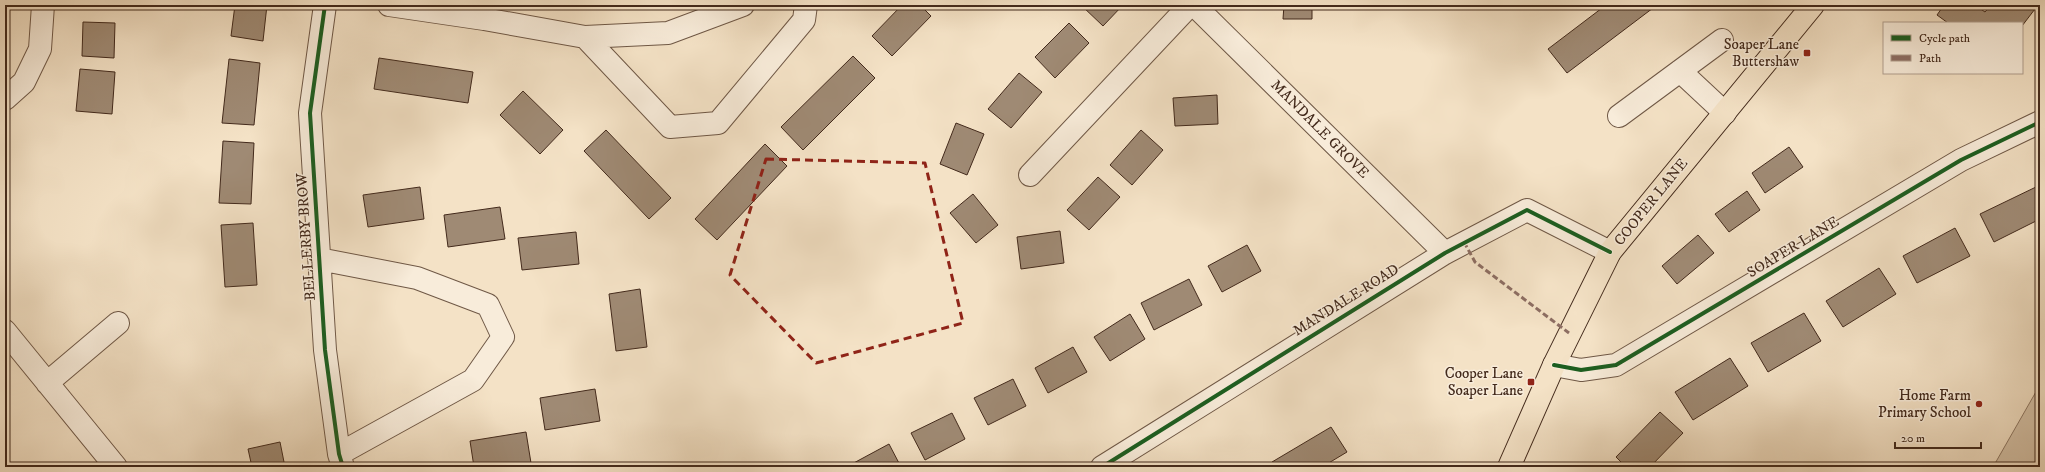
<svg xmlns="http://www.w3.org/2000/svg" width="2045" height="472" font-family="'IM FELL DW Pica',serif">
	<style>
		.green { fill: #d6c3a9; stroke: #8c7662 }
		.building { fill: #9f8a74; stroke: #432a1c }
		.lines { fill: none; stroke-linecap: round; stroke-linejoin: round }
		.minor-casing { stroke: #6f5846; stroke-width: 24 }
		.major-casing { stroke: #432a1c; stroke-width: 24 }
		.minor { stroke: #f8ecda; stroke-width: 22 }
		.major { stroke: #f4e2c6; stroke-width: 22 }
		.quiet { stroke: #8d6e63; stroke-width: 3; stroke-dasharray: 6 3; stroke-linecap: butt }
		.cycleway-casing { stroke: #f8ecda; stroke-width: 6 }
		.cycleway { stroke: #1b5e20; stroke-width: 4 }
		.marked { fill: none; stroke: #8f2418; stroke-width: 3; stroke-dasharray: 8 5; stroke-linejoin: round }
		.poi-dot { fill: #8f2418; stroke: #f8ecda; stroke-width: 1.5 }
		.labels { text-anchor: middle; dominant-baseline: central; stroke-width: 3; stroke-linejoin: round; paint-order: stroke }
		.poi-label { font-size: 15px; fill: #432a1c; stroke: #f8ecda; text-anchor: end }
		.street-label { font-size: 15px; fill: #432a1c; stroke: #f8ecda }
	</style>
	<rect width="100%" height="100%" fill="#f4e2c6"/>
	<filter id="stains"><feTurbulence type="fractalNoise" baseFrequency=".005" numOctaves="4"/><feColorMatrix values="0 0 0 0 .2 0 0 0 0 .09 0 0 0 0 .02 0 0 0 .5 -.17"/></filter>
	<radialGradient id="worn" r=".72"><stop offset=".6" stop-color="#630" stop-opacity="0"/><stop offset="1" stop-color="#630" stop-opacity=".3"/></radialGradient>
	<path class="green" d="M 2037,390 L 2040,392 L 2040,467 L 1993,467 Z"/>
	<path class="building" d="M 235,5 L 267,5 L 263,41 L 231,36 Z
		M 902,5 L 920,5 L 931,16 L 892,56 L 872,36 Z
		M 1083,5 L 1123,5 L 1103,26 L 1082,6 Z
		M 1284,5 L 1312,5 L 1312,19 L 1283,19 Z
		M 1606,5 L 1657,5 L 1567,73 L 1548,49 Z
		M 1944,5 L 1975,5 L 1985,12 L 1991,5 L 2038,5 L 2022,26 L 2022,23 L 1948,23 L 1937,15 Z
		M 83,22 L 115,23 L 114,58 L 82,56 Z
		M 1069,23 L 1089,43 L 1055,78 L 1035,57 Z
		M 853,56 L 875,78 L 803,150 L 781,127 Z
		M 379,58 L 473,72 L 468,103 L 374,89 Z
		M 229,59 L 260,63 L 254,125 L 222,123 Z
		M 80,69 L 115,72 L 112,114 L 76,111 Z
		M 1019,73 L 1042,92 L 1011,128 L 988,109 Z
		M 523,91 L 563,130 L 540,154 L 500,115 Z
		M 1217,95 L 1218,124 L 1175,126 L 1173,98 Z
		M 956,123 L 984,134 L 967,175 L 940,164 Z
		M 606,130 L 671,198 L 649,219 L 584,151 Z
		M 1141,130 L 1163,150 L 1132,185 L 1110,165 Z
		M 223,141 L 254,143 L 251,204 L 219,203 Z
		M 765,144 L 787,166 L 717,240 L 695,219 Z
		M 1789,147 L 1803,167 L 1765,193 L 1752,173 Z
		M 1098,177 L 1120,197 L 1089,230 L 1067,210 Z
		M 420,187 L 424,219 L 368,227 L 363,195 Z
		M 2036,187 L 2040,196 L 2040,219 L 1994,242 L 1980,214 Z
		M 1747,191 L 1760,210 L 1729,232 L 1715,214 Z
		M 973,194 L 998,225 L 976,243 L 950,213 Z
		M 500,207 L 505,239 L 448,247 L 444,215 Z
		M 253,223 L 257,285 L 225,287 L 221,225 Z
		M 1955,228 L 1970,256 L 1917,283 L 1903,256 Z
		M 1060,231 L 1064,263 L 1021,269 L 1017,237 Z
		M 576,232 L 579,264 L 522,270 L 518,238 Z
		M 1698,235 L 1714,253 L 1677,284 L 1662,266 Z
		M 1247,245 L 1261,271 L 1222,292 L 1208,266 Z
		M 1879,268 L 1896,294 L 1843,327 L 1826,301 Z
		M 1189,279 L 1202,305 L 1154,330 L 1141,303 Z
		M 640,289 L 647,347 L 616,351 L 609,294 Z
		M 1804,313 L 1821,341 L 1768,372 L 1751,343 Z
		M 1130,314 L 1145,339 L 1110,361 L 1094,337 Z
		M 1073,347 L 1087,372 L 1048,393 L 1035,368 Z
		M 1730,358 L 1748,386 L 1693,420 L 1675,392 Z
		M 1013,379 L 1026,406 L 988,425 L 974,398 Z
		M 595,389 L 600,421 L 545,430 L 540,398 Z
		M 1660,412 L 1683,433 L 1650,467 L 1626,467 L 1616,457 Z
		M 952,413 L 965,439 L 925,460 L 911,433 Z
		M 1331,427 L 1347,452 L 1322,467 L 1276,467 L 1272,462 Z
		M 526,432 L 531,463 L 507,467 L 474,467 L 470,441 Z
		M 280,442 L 285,467 L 252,467 L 248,449 Z
		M 889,444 L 901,467 L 851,467 L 850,465 Z"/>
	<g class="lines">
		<defs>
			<path id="minor" d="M 325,5 L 310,113 L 325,350 L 339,454 L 343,467
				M 389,5 L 484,19 L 585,37 L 668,33 L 743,5
				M 1194,5 L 1445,253
				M 585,37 L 670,127 L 718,123 L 804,20 L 806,5
				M 1680,71 L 1725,113
				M 5,99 L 24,82 L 40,49 L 43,5
				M 1619,116 L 1722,40
				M 1030,175 L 1190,5
				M 319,259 L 417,278 L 488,305 L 503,337 L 473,380 L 339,454
				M 5,331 L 116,467
				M 1554,365 L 1581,370 L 1616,365 L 1961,160 L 2040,122
				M 47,383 L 118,323
				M 1102,467 L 1445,253 L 1527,210 L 1610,252"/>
			<path id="major" d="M 1509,467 L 1554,365 L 1610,252 L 1813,5"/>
		</defs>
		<use href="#minor" class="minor-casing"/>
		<use href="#major" class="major-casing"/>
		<use href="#minor" class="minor"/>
		<use href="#major" class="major"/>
		<path class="quiet" d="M 1464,242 L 1475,262 L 1569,333"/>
		<defs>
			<path id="cycleway" d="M 325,5 L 310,113 L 325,350 L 339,454 L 343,467
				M 1554,365 L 1581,370 L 1616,365 L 1961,160 L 2040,122
				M 1102,467 L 1445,253 L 1527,210 L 1610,252"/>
		</defs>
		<use href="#cycleway" class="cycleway-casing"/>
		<use href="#cycleway" class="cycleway"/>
	</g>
	<path class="marked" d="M 766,159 L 925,163 L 963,323 L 816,363 L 730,275 Z"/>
	<g class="poi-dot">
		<rect x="1803" y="49" width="8" height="8" rx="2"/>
		<rect x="1527" y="378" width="8" height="8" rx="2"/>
		<circle cx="1979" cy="404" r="4"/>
	</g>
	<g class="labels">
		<g class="poi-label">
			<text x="1799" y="44">Soaper Lane<tspan x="1799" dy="17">Buttershaw</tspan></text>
			<text x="1523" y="373">Cooper Lane<tspan x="1523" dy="17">Soaper Lane</tspan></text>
			<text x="1971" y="395">Home Farm<tspan x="1971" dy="17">Primary School</tspan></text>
		</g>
		<g class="street-label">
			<text transform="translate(1320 129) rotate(45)">MANDALE GROVE</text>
			<text transform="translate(1651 202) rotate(-51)">COOPER LANE</text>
			<text transform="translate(306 237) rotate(-94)">BELLERBY BROW</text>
			<text transform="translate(1793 247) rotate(-31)">SOAPER LANE</text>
			<text transform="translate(1346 300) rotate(-32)">MANDALE ROAD</text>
		</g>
	</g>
	<rect width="2045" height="472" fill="none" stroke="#f4e2c6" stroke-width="20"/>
	<rect x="6" y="6" width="2033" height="460" fill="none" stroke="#432a1c" stroke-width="2"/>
	<rect x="10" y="10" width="2025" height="452" fill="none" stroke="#432a1c"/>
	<rect x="1883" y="22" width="140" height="52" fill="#f8ecda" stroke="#b09e8e"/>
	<rect x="1891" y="35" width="20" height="6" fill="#1b5e20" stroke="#b09e8e"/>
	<text x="1919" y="42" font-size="12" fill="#432a1c">Cycle path</text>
	<rect x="1891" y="55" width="20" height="6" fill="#8d6e63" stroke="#b09e8e"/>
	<text x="1919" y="62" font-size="12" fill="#432a1c">Path</text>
	<path d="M1895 442v6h86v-6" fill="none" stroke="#432a1c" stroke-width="2"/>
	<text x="1901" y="442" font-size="12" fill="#432a1c" stroke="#f8ecda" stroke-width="3" paint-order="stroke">20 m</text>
	<rect width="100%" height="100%" filter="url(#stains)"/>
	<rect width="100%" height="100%" fill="url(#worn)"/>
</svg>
